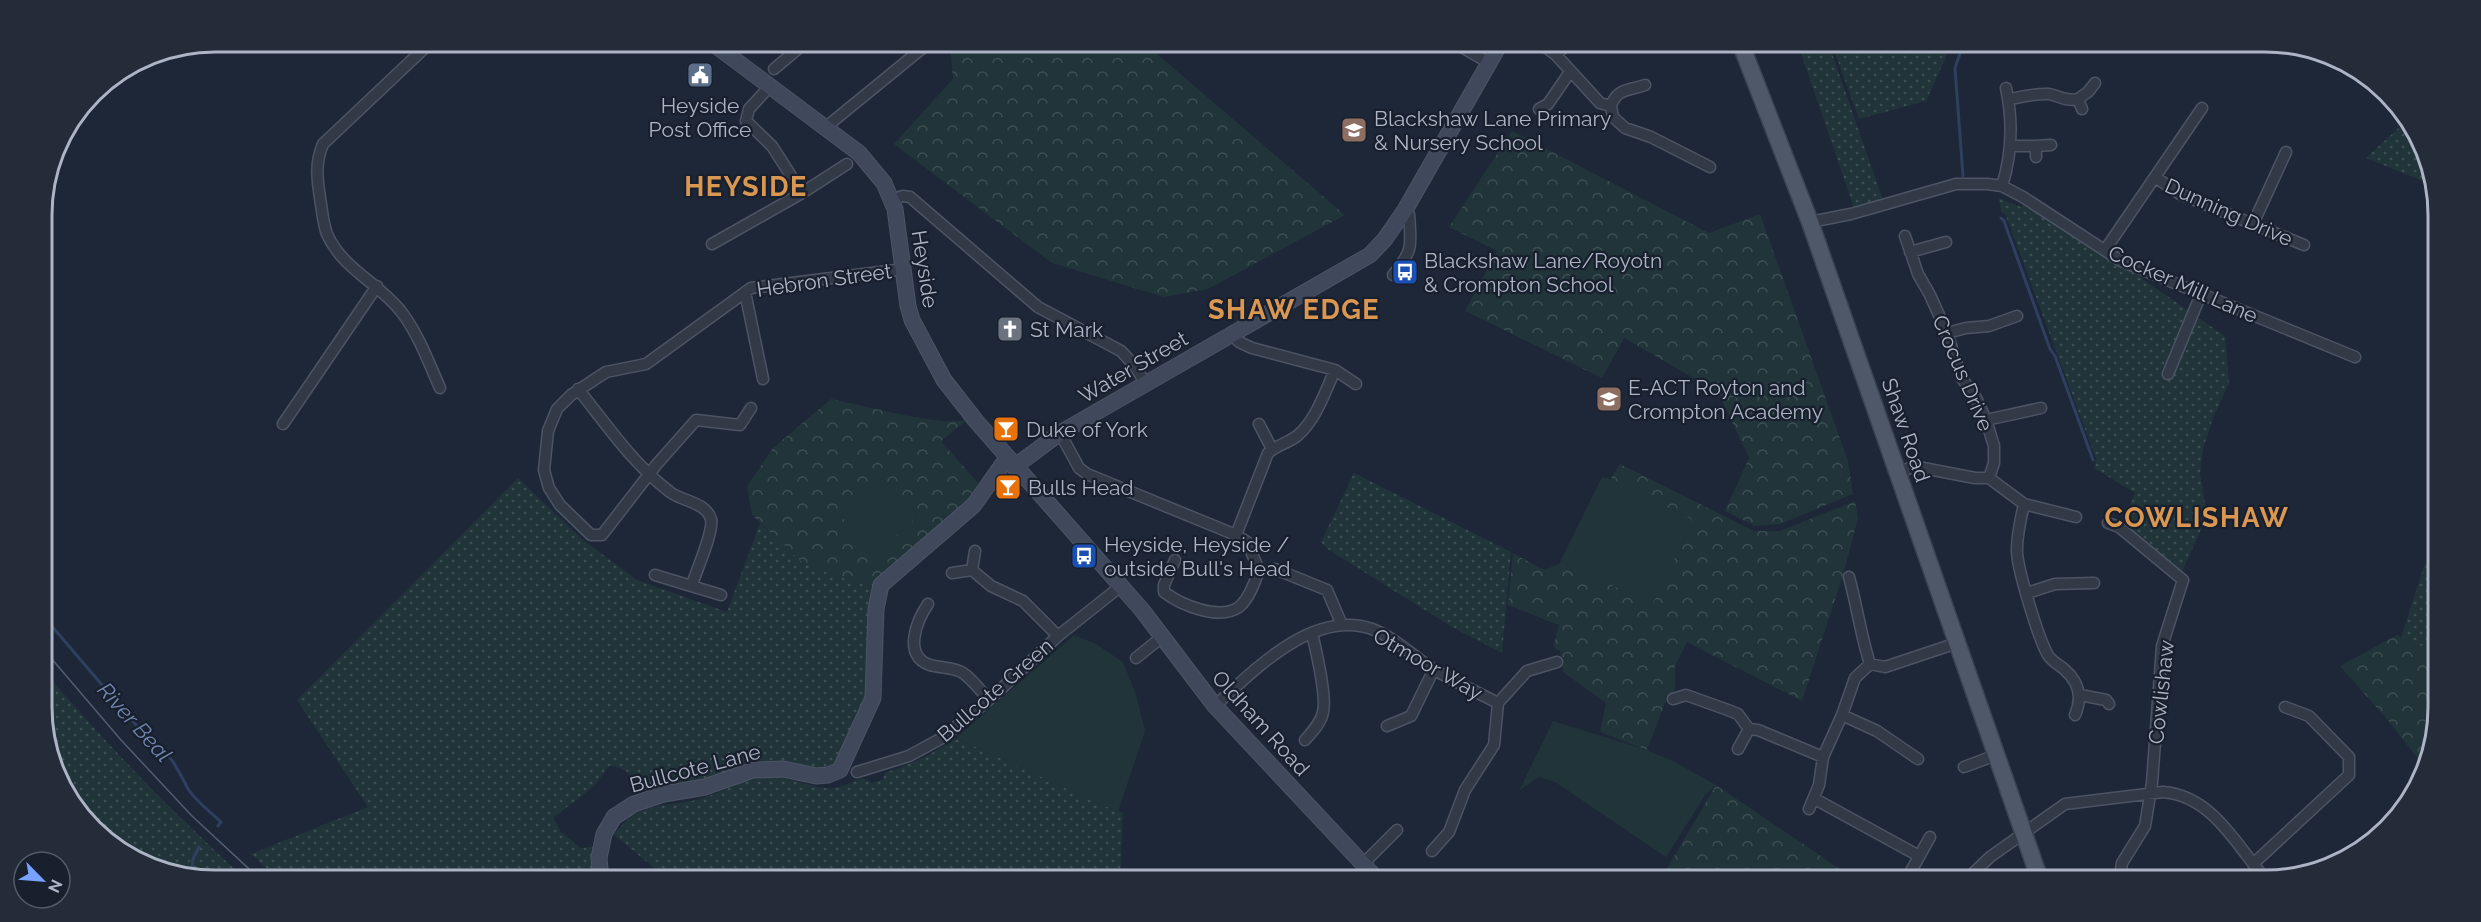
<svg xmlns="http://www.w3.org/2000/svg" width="2481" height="922" font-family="Raleway,sans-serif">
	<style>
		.grass { fill: url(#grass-dots) }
		.forest { fill: url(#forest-crowns) }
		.pitch { fill: #203439 }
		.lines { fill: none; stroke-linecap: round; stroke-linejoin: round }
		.stream { stroke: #2f3f5f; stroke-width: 3 }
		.street-casing { stroke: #4c5464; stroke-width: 13 }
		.secondary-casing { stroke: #4c5464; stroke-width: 17 }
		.primary-casing { stroke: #3b4352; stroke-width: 19 }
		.street { stroke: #323a48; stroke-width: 10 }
		.secondary { stroke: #40485c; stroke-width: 15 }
		.primary { stroke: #4f5869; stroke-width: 16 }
		.tram { stroke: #535d70; stroke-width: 1.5 }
		.labels { text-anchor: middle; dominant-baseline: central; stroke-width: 4.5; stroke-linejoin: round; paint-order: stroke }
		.poi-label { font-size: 21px; fill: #acb4c6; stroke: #181f2d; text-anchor: start }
		.street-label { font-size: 21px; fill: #acb4c6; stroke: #181f2d }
		.water-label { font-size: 22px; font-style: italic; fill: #7287b0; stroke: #181f2d }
		.district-label { font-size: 27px; font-weight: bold; letter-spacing: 1.5px; fill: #da9752; stroke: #181f2d }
		.rim { fill: none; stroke: #acb4c6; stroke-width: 3 }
	</style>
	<defs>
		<pattern id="grass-dots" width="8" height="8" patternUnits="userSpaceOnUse" patternTransform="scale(1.5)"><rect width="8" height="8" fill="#203439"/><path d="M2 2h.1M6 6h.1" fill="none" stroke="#3e4f54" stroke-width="1.8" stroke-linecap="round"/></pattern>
		<pattern id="forest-crowns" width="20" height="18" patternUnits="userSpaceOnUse" patternTransform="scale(1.5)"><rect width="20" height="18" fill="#203439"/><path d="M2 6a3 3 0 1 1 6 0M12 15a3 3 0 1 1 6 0" fill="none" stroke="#3e4f54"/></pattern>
	</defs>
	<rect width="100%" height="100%" fill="#1e2738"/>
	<path class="grass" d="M 1797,42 L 1828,42 L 1883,200 L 1854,208 Z
		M 1831,42 L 1956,42 L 1952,44 L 1926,101 L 1859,119 Z
		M 2405,122 L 2435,186 L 2366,158 Z
		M 1999,198 L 2021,207 L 2023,204 L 2112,258 L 2225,336 L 2229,383 L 2213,418 L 2203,449 L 2200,474 L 2206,509 L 2202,527 L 2182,572 L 2121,524 L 2135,493 L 2094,468 L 2096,459 L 2006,216 L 2001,211 Z
		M 1354,473 L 1511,552 L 1502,653 L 1452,627 L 1329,550 L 1321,542 Z
		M 518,478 L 583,540 L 637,580 L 727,612 L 760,523 L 802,562 L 877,584 L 866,697 L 834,765 L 827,769 L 818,770 L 748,760 L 718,779 L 664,785 L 641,791 C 633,776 627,767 609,766 L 594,786 L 553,818 L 561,832 L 581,848 L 594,846 L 599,880 L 280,880 L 251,854 L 368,807 L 297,700 Z
		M 2439,544 L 2439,654 L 2401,638 L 2425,563 Z
		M 45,672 C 107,746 175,814 246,880 L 216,880 L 160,871 L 85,821 L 45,740 Z
		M 956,738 L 1123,813 L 1120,880 L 669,880 L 614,835 C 638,800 665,808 700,799 C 724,792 744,778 770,777 C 789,776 816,790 833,788 C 843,787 854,781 863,778 L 871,783 L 882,780 L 886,772 C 912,765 934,753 956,738 Z"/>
	<path class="forest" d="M 950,42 L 1143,42 L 1345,215 L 1208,289 L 1164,297 L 1052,263 L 894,144 L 953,79 Z
		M 1512,131 L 1709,233 L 1760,214 L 1848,461 L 1853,494 L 1780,524 L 1755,526 L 1725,511 L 1749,458 L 1718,392 L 1624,338 L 1602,378 L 1465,311 L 1497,251 L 1449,227 Z
		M 831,399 C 862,405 941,427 967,420 L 941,441 L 980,485 L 964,504 L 877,584 L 853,582 L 802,562 L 752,515 L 747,486 L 773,448 Z
		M 1620,464 L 1754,531 L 1780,531 L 1855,501 L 1858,518 L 1843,575 L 1802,701 L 1687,642 L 1675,666 L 1675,689 L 1665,703 L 1647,750 L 1600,732 L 1606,703 L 1563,672 L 1560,651 L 1553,647 L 1559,625 L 1508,605 L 1513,553 L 1544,570 L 1559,564 L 1603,480 L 1610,480 Z
		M 2397,635 L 2439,654 L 2439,706 L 2430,762 L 2425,768 L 2391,724 L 2340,666 Z
		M 1716,785 L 1856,880 L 1660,880 Z"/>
	<path class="pitch" d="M 883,477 L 918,516 L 875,555 L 840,515 Z
		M 1602,477 L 1608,478 L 1693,520 L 1652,605 L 1561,560 Z
		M 1074,635 L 1096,644 L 1123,662 L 1136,694 L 1145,731 L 1118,812 L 956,738 Z
		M 1553,721 L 1647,750 L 1675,762 L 1716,785 L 1706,794 L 1666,857 L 1555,782 L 1539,777 L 1519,791 Z"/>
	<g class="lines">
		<path class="stream" d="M 1963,176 L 1955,68 L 1964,42
			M 2001,218 L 2004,221 L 2050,349 L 2055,356 L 2093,460
			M 45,618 L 148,739 C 172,756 174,762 187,787 C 192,798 212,813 221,822 L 218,826
			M 191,876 L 193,859 L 199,847"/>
		<defs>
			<path id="street" d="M 431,42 L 323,144 C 315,163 317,178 320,198 C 322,209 323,224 327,234 C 342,269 381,284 403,314 C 419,336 429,363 440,388
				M 1453,42 L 1489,63
				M 1539,42 L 1556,55 L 1600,103 L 1611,106
				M 1556,55 L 1569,42
				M 774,69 L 806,42
				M 770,86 L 749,109 L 746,121 L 772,146 L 802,193
				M 2009,99 C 2022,97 2035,93 2049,94 C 2059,96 2067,102 2078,99
				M 1611,106 L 1613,117 L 1625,128 L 1651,137 L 1710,167
				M 1611,106 C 1617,88 1629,91 1645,85
				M 1539,109 L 1548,104 L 1570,72
				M 2082,109 L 2078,99 L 2088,92 L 2095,83
				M 826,127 L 930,42
				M 2011,146 L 2036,146 L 2036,157
				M 2036,146 L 2051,145
				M 2155,177 L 2180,194 L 2304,245
				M 2002,186 C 2012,154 2013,121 2006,88
				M 893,199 L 903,196 L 910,197 L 1038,307 L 1121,351 L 1134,365 L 1146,384
				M 1810,222 L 1851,214 L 1956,184 L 1987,184 L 2002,186 L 2023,197 L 2121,261 L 2355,357
				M 2253,224 L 2286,152
				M 1905,236 L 1918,274 L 1930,295 L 1947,333 L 1961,377 L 1976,398 L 1986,420 L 1994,446 L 1994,463 L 1989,478
				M 712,244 L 802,193 L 847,164
				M 2105,250 L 2202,108
				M 1910,252 L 1946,242
				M 1393,275 C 1414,250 1411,245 1409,214 L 1405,210
				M 745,292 L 763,379
				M 1947,333 L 1966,328 L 1989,326 L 2017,316
				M 1231,334 L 1239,342 L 1252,348 L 1335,370
				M 2168,374 L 2201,294
				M 578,389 C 607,425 633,464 670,492 C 681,501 706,502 711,519 C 714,532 696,571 692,585
				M 751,408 L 740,425 L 696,420 L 657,464 L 602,535 L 591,535 L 560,505 L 549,488 L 544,470 L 548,431 L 557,409 L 571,395 L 606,372 L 646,364 L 751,288 L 904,269
				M 1986,420 L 2041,408
				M 283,424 L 377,286
				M 1259,424 L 1272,449
				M 1060,433 L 1079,468 L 1087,474 L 1236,535 L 1247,542 L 1259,570 C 1255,582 1249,599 1239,607 C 1219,621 1181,605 1164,592 L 1164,585 L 1175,560
				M 1897,473 L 1910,468 L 1923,468 L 1975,478 L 1989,478 L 2024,504 L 2076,517
				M 2024,504 C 2021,518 2017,534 2017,549 C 2016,566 2039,640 2048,655 C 2052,662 2060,665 2065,670 C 2080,683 2082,699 2075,715
				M 2108,523 L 2119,527 L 2183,580 L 2162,646 L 2152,783 L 2145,826 L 2122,863 L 2121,870 L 2125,880
				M 1236,535 L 1268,453 C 1277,445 1288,443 1297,436 C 1316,420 1325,392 1335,370 L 1356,384
				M 975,551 L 972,570 L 991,586 L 1023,601 L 1058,636
				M 1275,569 L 1327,590 L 1342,625
				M 952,573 L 972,570
				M 655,575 L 721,595
				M 1849,577 C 1857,606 1861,636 1870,664
				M 2027,593 L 2055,584 L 2094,583
				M 928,604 C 917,620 902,656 930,665 C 940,668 954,667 963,673 C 972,679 981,691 989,700
				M 1136,658 L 1162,637
				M 2080,695 L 2106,700 L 2109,704
				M 1673,699 L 1686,695 L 1728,710 L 1738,714 L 1749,729 L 1758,730 L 1823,757
				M 1498,703 L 1527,671 L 1557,662
				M 1215,706 C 1254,670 1313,609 1372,629 C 1394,637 1413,656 1433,669 C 1454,681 1476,692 1498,703 L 1494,745 L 1465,790 L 1449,832 L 1432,851
				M 1842,715 L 1877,731 L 1918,759
				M 1387,726 L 1411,716 L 1434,669
				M 1305,740 C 1312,732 1321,723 1323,712 C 1327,697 1316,650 1312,633
				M 1738,749 L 1749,729
				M 1964,767 L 1996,755
				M 857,772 L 909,756 L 942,738 L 989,700 L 1058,636 L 1121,586
				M 1815,799 L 1919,856
				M 1809,809 L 1819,785 L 1823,757 L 1842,715 L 1855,678 L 1870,664 L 1885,667 L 1957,643
				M 2253,864 L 2349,775 L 2349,757 L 2309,716 L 2285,707
				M 1362,865 L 1397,830
				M 1910,873 L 1930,837
				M 1966,880 L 1990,857 L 2065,804 L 2163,792 C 2213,796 2237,846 2266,880"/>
			<path id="secondary" d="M 711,42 L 859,153 L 884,183 L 895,209 L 908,306 L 912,320 L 944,380 L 976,421 L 1142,610 L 1215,706 L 1378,880
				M 1014,467 L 1060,433 L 1370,255 L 1385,239 L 1405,210 L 1501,42
				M 601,880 L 599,858 L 604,834 L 614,817 L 634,804 L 664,794 L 705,787 L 753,770 L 783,769 L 816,776 L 828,775 L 840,770 L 873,698 L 876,609 L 881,585 L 974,505 L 1002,465 L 1008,459"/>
			<path id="primary" d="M 1740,42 L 1810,222 L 2040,880"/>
		</defs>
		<use href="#street" class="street-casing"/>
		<use href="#secondary" class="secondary-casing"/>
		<use href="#primary" class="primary-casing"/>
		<use href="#street" class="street"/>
		<use href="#secondary" class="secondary"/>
		<use href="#primary" class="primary"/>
		<path class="tram" d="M 45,651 L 121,740 L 192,816 L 261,880"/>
	</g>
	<defs>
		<symbol id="civic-square" viewBox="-11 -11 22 22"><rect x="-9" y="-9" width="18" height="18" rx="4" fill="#5c6f8a" stroke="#181f2d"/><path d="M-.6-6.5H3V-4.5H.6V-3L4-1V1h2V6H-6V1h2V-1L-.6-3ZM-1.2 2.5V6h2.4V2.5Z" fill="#fff"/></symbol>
		<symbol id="school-square" viewBox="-11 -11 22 22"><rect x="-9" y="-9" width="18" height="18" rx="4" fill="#8d6e63" stroke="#181f2d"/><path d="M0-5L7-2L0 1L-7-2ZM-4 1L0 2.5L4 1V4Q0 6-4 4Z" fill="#fff"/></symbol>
		<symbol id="bus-square" viewBox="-11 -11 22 22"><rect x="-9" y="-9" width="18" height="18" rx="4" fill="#1a4fb4" stroke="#181f2d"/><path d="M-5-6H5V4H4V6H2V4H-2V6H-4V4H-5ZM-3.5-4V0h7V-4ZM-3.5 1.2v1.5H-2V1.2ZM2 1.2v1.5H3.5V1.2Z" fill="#fff"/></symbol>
		<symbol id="church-square" viewBox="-11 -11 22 22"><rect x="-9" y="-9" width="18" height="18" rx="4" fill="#6b7280" stroke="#181f2d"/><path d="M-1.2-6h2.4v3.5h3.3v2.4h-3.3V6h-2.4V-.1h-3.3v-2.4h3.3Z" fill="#fff"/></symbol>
		<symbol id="bar-square" viewBox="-11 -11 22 22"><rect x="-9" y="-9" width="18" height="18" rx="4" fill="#e8710a" stroke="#181f2d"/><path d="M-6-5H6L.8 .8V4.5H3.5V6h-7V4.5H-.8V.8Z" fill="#fff"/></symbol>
	</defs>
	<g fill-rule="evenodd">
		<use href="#civic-square" x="685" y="60" width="30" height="30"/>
		<use href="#school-square" x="1339" y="115" width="30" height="30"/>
		<use href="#bus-square" x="1390" y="257" width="30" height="30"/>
		<use href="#church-square" x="995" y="314" width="30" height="30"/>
		<use href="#school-square" x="1594" y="384" width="30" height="30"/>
		<use href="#bar-square" x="991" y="414" width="30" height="30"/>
		<use href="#bar-square" x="993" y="472" width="30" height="30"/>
		<use href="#bus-square" x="1069" y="541" width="30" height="30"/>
	</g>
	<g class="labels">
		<g class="poi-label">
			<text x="700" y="105" text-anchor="middle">Heyside<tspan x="700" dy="24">Post Office</tspan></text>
			<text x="1374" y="118">Blackshaw Lane Primary<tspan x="1374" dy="24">&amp; Nursery School</tspan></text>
			<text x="1424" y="260">Blackshaw Lane/Royotn<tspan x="1424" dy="24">&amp; Crompton School</tspan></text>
			<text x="1030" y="329">St Mark</text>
			<text x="1628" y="387">E-ACT Royton and<tspan x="1628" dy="24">Crompton Academy</tspan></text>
			<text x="1026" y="429">Duke of York</text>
			<text x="1028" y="487">Bulls Head</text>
			<text x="1104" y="544">Heyside, Heyside /<tspan x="1104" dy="24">outside Bull's Head</tspan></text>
		</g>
		<g class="street-label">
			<text transform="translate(2229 212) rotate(24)">Dunning Drive</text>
			<text transform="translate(925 269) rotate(81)">Heyside</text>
			<text transform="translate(824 280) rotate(-8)">Hebron Street</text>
			<text transform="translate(2183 284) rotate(24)">Cocker Mill Lane</text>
			<text transform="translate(1133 367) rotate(-30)">Water Street</text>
			<text transform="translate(1963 373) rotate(67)">Crocus Drive</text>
			<text transform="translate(1906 430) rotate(71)">Shaw Road</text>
			<text transform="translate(1428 664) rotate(30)">Otmoor Way</text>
			<text transform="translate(995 690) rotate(-41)">Bullcote Green</text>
			<text transform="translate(2161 692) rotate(-84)">Cowlishaw</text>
			<text transform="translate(1261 723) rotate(48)">Oldham Road</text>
			<text transform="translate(695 768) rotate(-15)">Bullcote Lane</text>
		</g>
		<g class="water-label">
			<text transform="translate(135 722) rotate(48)">River Beal</text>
		</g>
		<g class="district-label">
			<text x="746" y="186">HEYSIDE</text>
			<text x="1294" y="309">SHAW EDGE</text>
			<text x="2197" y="517">COWLISHAW</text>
		</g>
	</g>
	<path d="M0 0H2481V922H0ZM215 52H2265A163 163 0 0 1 2428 215V707A163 163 0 0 1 2265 870H215A163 163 0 0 1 52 707V215A163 163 0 0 1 215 52Z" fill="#242b39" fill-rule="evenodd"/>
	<path class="rim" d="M215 52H2265A163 163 0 0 1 2428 215V707A163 163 0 0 1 2265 870H215A163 163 0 0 1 52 707V215A163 163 0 0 1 215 52Z"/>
	<g transform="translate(42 880) rotate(115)"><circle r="28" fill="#181f2d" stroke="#535b6a" stroke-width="1.5"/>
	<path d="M0-4.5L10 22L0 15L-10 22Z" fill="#78a2ff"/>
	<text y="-9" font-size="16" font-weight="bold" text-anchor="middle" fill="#acb4c6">N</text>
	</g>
</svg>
